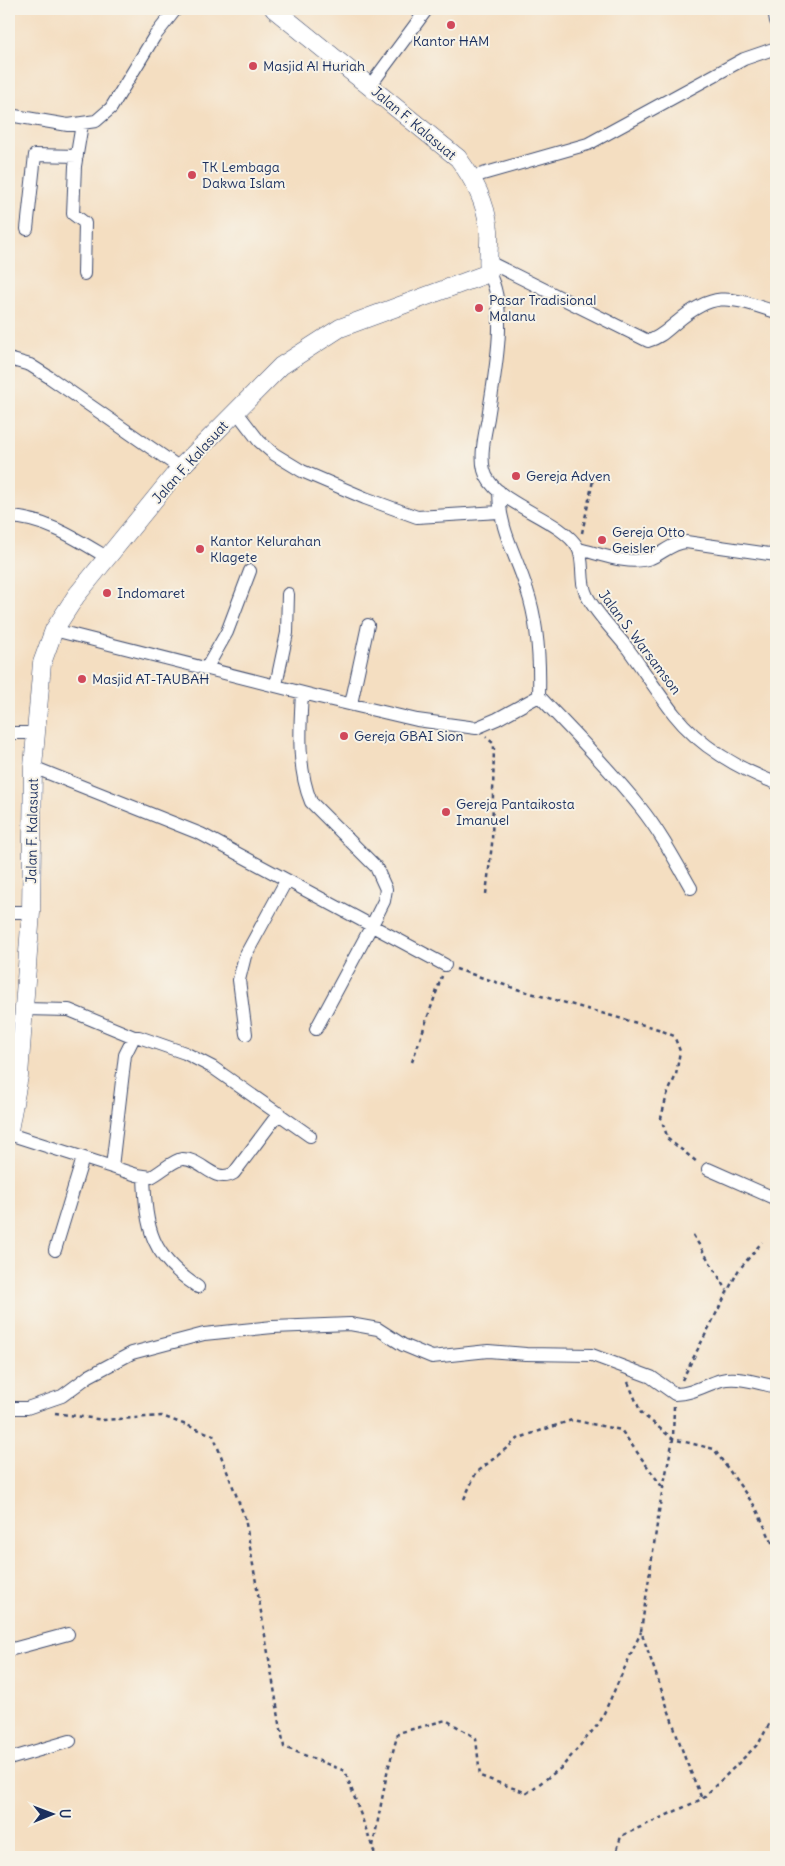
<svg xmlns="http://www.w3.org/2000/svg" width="785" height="1866" font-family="Delius,sans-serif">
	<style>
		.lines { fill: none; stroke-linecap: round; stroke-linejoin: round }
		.street-casing { stroke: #3c496d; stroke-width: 14 }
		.secondary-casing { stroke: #3c496d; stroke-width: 19 }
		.path { stroke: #3c496d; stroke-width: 2.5; stroke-dasharray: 4 4; stroke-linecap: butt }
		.street { stroke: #fff; stroke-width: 12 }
		.secondary { stroke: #fff; stroke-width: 18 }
		.poi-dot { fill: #d1495b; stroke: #f7f3e8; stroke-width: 2 }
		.labels { text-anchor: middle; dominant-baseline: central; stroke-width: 4; stroke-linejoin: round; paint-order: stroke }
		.poi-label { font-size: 14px; fill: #1b2f5e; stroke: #f7f3e8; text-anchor: start }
		.street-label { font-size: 14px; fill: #1b2f5e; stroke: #f7f3e8 }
	</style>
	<rect width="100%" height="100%" fill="#f7f3e8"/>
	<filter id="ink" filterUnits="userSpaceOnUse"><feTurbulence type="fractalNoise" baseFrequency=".02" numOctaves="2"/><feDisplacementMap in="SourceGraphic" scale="10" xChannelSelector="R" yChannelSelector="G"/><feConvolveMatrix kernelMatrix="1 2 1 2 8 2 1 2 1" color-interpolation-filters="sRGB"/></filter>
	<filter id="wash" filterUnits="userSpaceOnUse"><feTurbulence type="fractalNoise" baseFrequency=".0096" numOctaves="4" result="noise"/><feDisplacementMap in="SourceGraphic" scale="20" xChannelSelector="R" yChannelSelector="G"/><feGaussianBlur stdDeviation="1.12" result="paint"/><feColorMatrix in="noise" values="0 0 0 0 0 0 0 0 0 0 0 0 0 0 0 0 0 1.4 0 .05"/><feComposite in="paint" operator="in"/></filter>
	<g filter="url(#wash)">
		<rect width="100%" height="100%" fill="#f4dec1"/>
	</g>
	<g filter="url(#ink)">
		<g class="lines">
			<defs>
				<path id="street" d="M 774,9 L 776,21
					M 370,86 L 427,9
					M 9,115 L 68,125 L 96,121 L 111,108 L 154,37 L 176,9
					M 82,124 L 75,166 L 73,214 L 85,223 L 84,274
					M 472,177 L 588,144 L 744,59 L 776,48
					M 27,229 L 35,155 L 77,156
					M 487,261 L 648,341 C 660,338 668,329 677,322 C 716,289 731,298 776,312
					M 489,273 C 509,312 494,375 488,418 C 485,434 480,454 484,470 C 492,504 560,517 578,548 C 585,561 579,582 587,596 C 597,615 615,632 628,649 C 644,671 658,693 674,714 C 699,746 739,769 776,783
					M 9,359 L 30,365 L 49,377 L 180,468
					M 236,411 L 259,441 L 274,454 L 302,471 L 365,498 L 417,517 L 499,512
					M 499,491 C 499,530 516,554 527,590 C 538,623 540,662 539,696 C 573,732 609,768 640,807 C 660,832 675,860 691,888
					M 9,517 C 45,518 78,540 108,558
					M 579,549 C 601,554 628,566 651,558 C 663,553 672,543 686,542 L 776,555
					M 54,630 L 319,697 L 417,720 L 476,728 L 497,719 L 539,696
					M 206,669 L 227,632 L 250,571
					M 276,685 L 287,633 L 288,594
					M 302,693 C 300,727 297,769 311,802 L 376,867 L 386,889 L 384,901 L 372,925 L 316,1029
					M 351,704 L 368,625
					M 9,733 L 36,733
					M 33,767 L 201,834 L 445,965
					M 9,912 L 31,912
					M 24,1009 L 69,1010 L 134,1037
					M 246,1034 L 239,980 L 245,956 L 286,881
					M 9,1134 L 137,1175 L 151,1177 C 160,1173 173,1160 182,1159 C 202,1158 214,1185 234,1173 L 279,1113
					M 112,1167 L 125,1055 L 134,1037 L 139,1037 L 185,1053 L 212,1067 L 310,1136
					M 708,1169 L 776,1199
					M 144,1176 C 146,1230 151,1256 198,1287
					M 55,1250 L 83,1158
					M 9,1408 L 27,1408 L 62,1396 L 89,1376 L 132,1353 L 204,1334 L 273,1327 L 350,1324 L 378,1329 L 403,1345 L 432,1357 L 488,1351 L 526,1354 L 592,1355 L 651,1377 L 675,1394 C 692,1394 705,1385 721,1380 C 738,1376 759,1383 776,1387
					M 9,1650 L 68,1634
					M 9,1759 L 70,1741"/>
				<path id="secondary" d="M 9,1130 L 19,1076 L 31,912 L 33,767 L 39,698 L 42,663 L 54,630 L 76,596 L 180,468 L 281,366 L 340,328 L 489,273 C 487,259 490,244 489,230 C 486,202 474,180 458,158 L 274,9"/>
			</defs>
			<use href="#street" class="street-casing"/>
			<use href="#secondary" class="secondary-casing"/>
			<path class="path" d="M 582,533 L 595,471
				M 486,894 L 492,844 L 494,744 L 486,737
				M 456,969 L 520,990 L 658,1029 L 674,1036 L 680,1051 L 676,1075 L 667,1095 L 661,1118 L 668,1139 L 697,1162
				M 412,1062 L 442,976
				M 693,1235 L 727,1290
				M 682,1380 L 738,1271 L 762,1242
				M 628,1382 L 641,1413 L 673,1439 L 714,1449 L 756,1508 L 776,1551
				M 674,1406 L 673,1439 L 661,1498 L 641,1631 L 685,1758 L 702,1799
				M 55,1413 L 104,1420 L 162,1416 L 213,1435 L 245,1518 L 284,1747 L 345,1771 L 376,1857
				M 464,1499 L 476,1473 L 519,1438 L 572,1420 L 621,1430 L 663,1488
				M 373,1846 L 387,1773 L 398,1733 L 446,1720 L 476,1738 L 480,1776 L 527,1793 L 561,1768 L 600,1722 L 641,1632
				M 615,1857 L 621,1836 L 702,1799 L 759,1743 L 776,1711"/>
			<use href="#street" class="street"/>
			<use href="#secondary" class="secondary"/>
		</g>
	</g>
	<g class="poi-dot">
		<circle cx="451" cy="25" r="5"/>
		<circle cx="253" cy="66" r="5"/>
		<circle cx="192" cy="175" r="5"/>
		<circle cx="479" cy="308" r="5"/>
		<circle cx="516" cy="476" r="5"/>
		<circle cx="602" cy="540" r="5"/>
		<circle cx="200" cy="549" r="5"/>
		<circle cx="107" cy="593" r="5"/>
		<circle cx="82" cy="679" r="5"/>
		<circle cx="344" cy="736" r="5"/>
		<circle cx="446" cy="812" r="5"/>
	</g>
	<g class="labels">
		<g class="poi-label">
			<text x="451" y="41" text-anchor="middle">Kantor HAM</text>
			<text x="263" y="66">Masjid Al Huriah</text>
			<text x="202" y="167">TK Lembaga<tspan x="202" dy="16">Dakwa Islam</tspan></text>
			<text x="489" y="300">Pasar Tradisional<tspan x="489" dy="16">Malanu</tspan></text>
			<text x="526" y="476">Gereja Adven</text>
			<text x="612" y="532">Gereja Otto<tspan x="612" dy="16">Geisler</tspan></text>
			<text x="210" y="541">Kantor Kelurahan<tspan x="210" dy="16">Klagete</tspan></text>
			<text x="117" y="593">Indomaret</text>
			<text x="92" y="679">Masjid AT-TAUBAH</text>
			<text x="354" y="736">Gereja GBAI Sion</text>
			<text x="456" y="804">Gereja Pantaikosta<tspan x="456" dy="16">Imanuel</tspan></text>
		</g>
		<g class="street-label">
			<text transform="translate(414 123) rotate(40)">Jalan F. Kalasuat</text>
			<text transform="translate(190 462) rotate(-48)">Jalan F. Kalasuat</text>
			<text transform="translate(640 642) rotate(53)">Jalan S. Warsamson</text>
			<text transform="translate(32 831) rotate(-89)">Jalan F. Kalasuat</text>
		</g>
	</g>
	<rect width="785" height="1866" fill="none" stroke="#f7f3e8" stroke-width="30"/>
	<g transform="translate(52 1814) rotate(89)" stroke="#f7f3e8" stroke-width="4" paint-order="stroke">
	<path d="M0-4L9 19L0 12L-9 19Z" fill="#1b2f5e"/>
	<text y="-8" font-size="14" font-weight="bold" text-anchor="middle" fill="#1b2f5e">U</text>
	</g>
</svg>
